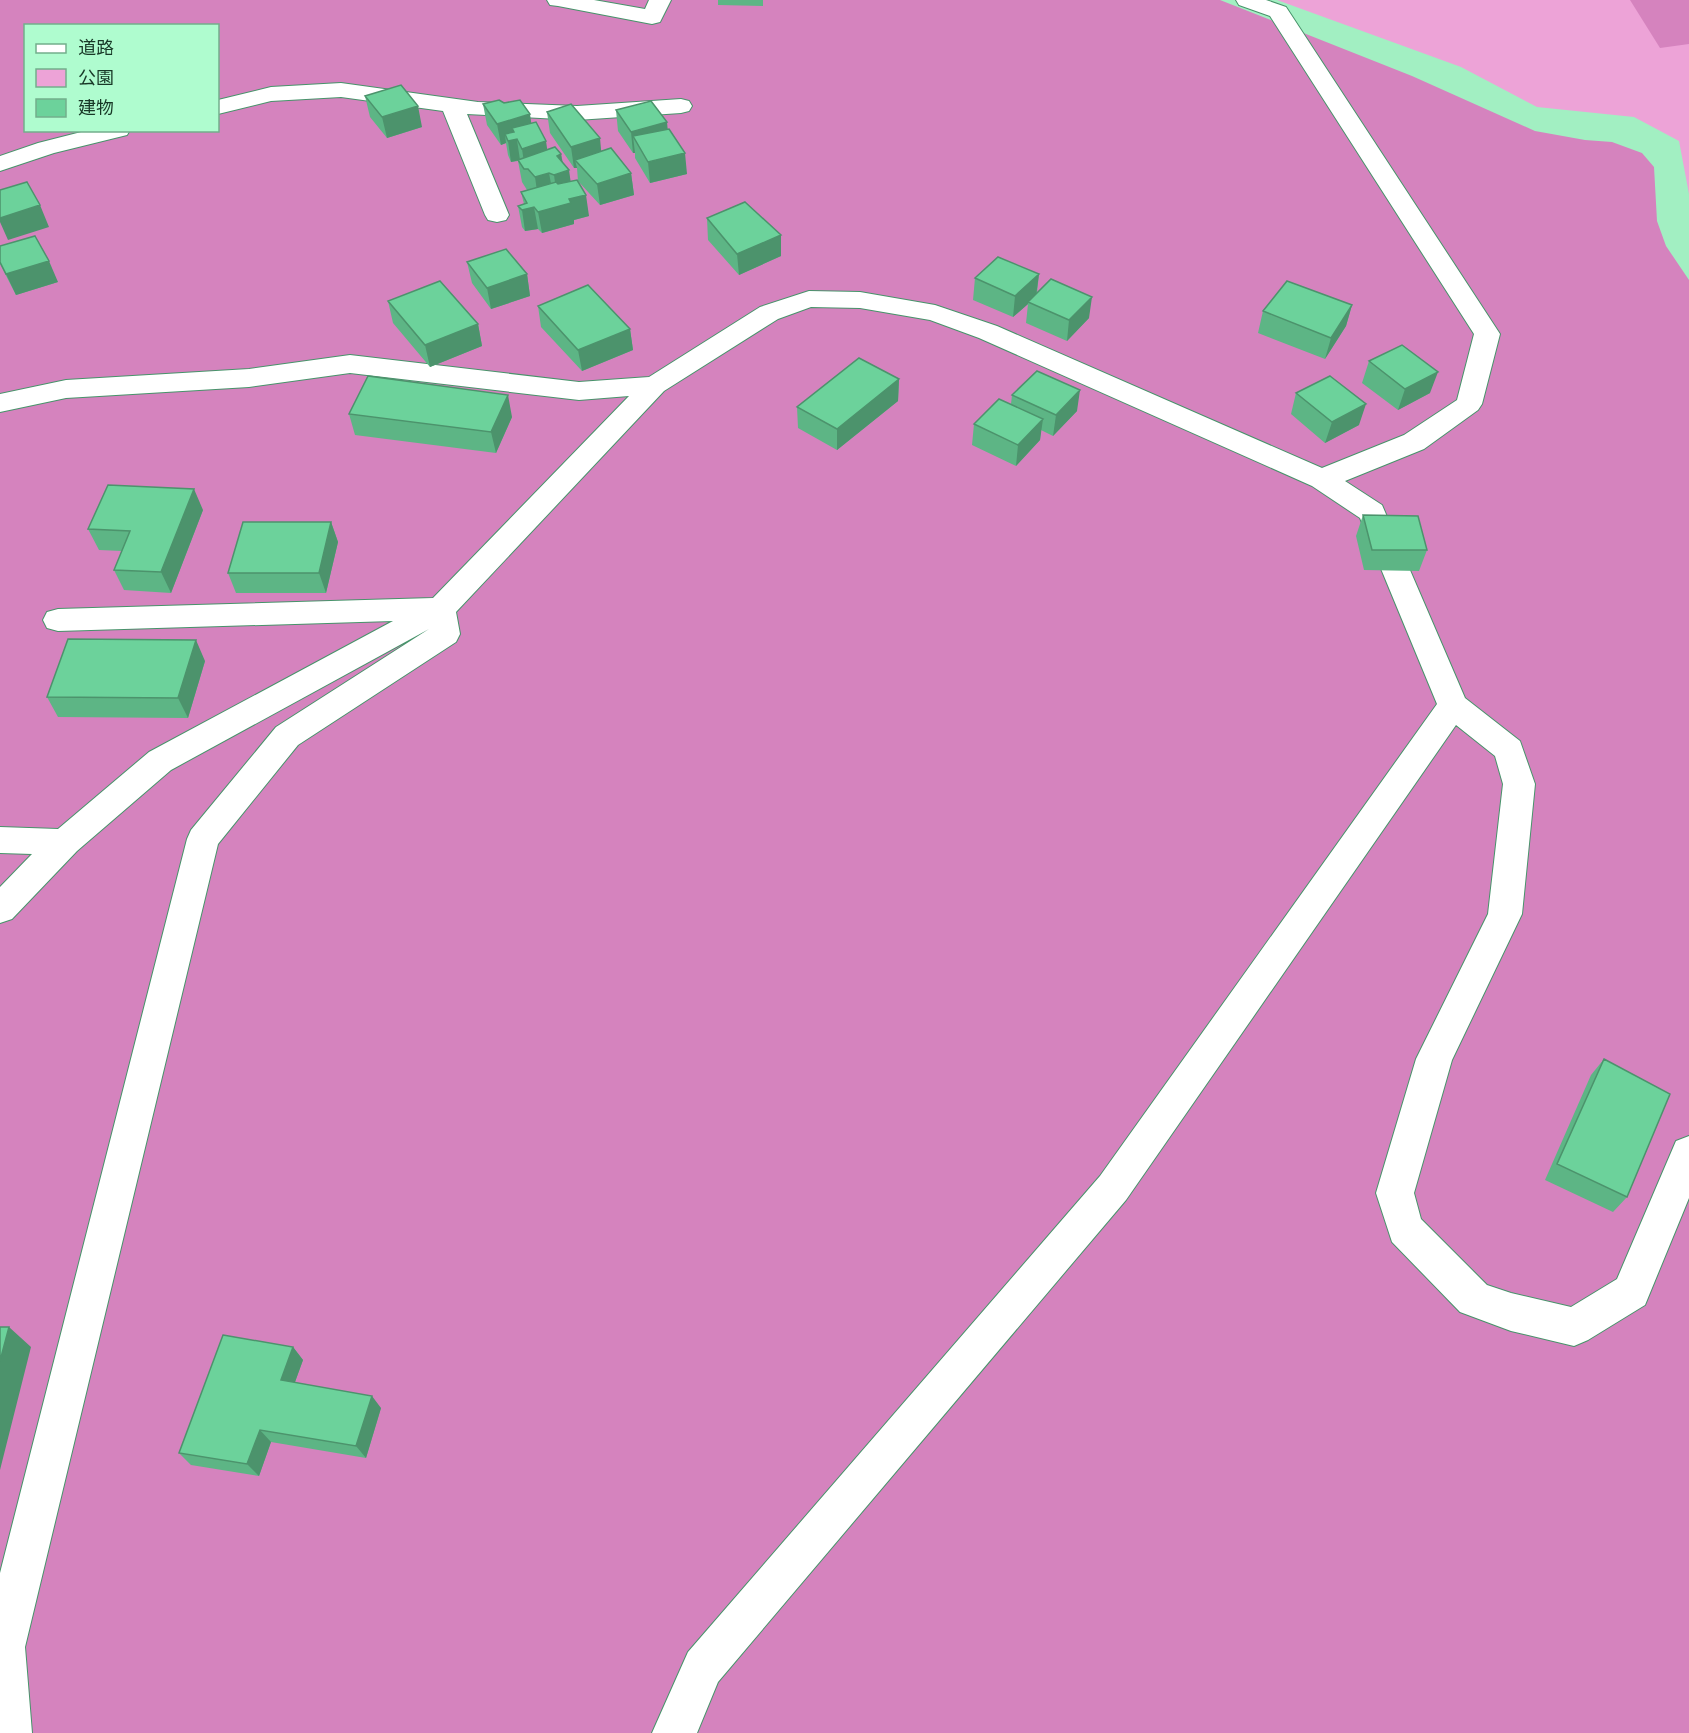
<svg xmlns="http://www.w3.org/2000/svg" width="1689" height="1733" font-family="'Source Sans 3','Noto Sans JP',sans-serif">
	<style>
		.green { fill: #eda3d7 }
		.forest { fill: #d583be; fill-rule: evenodd }
		.lines { fill: none; stroke-linecap: round; stroke-linejoin: round }
		.street-casing { stroke: #47936a; stroke-width: 2 }
		.street { fill: #fff; fill-rule: evenodd }
		.wall { fill: #5db585 }
		.shaded-wall { fill: #4c936c }
		.building { fill: #6cd29b; stroke: #4c936c; stroke-width: 1.5 }
	</style>
	<rect width="100%" height="100%" fill="#a2efc2"/>
	<path class="green" d="M 1277,0 L 1689,0 L 1689,194 L 1679,141 L 1634,117 L 1537,107 L 1461,67 Z"/>
	<path class="forest" d="M 0,0 L 1220,0 L 1412,76 L 1535,131 L 1585,140 L 1612,142 L 1642,153 L 1654,167 L 1657,221 L 1666,246 L 1689,280 L 1689,1733 L 0,1733 ZM 26,26 L 218,26 L 218,130 L 26,130 Z
		M 1630,0 L 1689,0 L 1689,44 L 1660,48 Z"/>
	<g class="lines">
		<defs>
			<path id="street" d="M 547,0 L 594,0 L 645,9 L 649,0 L 671,0 L 660,22 L 652,24 L 558,6 L 550,5 Z
				M 1236,0 L 1266,0 L 1286,7 L 1500,334 L 1482,404 L 1478,410 L 1424,449 L 1345,481 L 1382,505 L 1465,698 L 1520,741 L 1535,784 L 1522,914 L 1452,1060 L 1414,1193 L 1421,1219 L 1487,1285 L 1511,1293 L 1571,1307 L 1617,1279 L 1676,1141 L 1689,1136 L 1689,1198 L 1645,1305 L 1588,1340 L 1574,1346 L 1511,1331 L 1460,1312 L 1392,1242 L 1376,1193 L 1416,1059 L 1488,914 L 1503,784 L 1495,756 L 1456,725 L 1126,1200 L 718,1682 L 697,1733 L 652,1733 L 688,1652 L 1100,1176 L 1437,704 L 1360,518 L 1312,486 L 979,338 L 930,320 L 860,308 L 811,307 L 778,319 L 664,391 L 456,612 L 460,634 L 456,642 L 298,745 L 218,844 L 25,1647 L 32,1733 L 0,1733 L 0,1573 L 187,839 L 191,830 L 276,727 L 429,629 L 171,770 L 77,851 L 12,919 L 0,923 L 0,887 L 32,854 L 0,853 L 0,827 L 58,829 L 149,752 L 393,621 L 58,631 L 47,628 L 43,620 L 47,612 L 58,609 L 433,598 L 629,396 L 579,400 L 350,373 L 249,387 L 66,398 L 0,412 L 0,394 L 66,380 L 249,369 L 350,355 L 579,382 L 649,377 L 760,307 L 809,291 L 860,292 L 935,305 L 997,326 L 1322,468 L 1404,435 L 1457,400 L 1474,334 L 1270,16 L 1239,5 Z
				M 341,83 L 478,102 L 577,106 L 681,99 L 689,101 L 692,106 L 689,111 L 681,113 L 577,120 L 467,114 L 509,215 L 506,220 L 497,222 L 488,220 L 485,215 L 443,111 L 341,97 L 271,101 L 218,114 L 218,100 L 271,87 Z
				M 89,130 L 130,130 L 127,135 L 54,153 L 0,171 L 0,156 L 38,143 Z"/>
		</defs>
		<use href="#street" class="street-casing"/>
		<use href="#street" class="street"/>
	</g>
	<path class="wall" d="M 718,0 L 763,0 L 763,6 L 718,5 Z
		M 365,96 L 422,127 L 387,138 L 370,117 Z
		M 483,104 L 531,123 L 547,149 L 561,154 L 563,163 L 570,182 L 589,216 L 574,220 L 574,224 L 542,233 L 538,229 L 525,231 L 522,227 L 518,206 L 524,204 L 521,192 L 527,190 L 522,182 L 518,161 L 511,162 L 508,155 L 506,143 L 501,145 L 487,125 Z
		M 616,110 L 668,129 L 687,174 L 650,183 L 635,158 L 635,153 L 633,153 L 618,131 Z
		M 547,112 L 631,173 L 634,195 L 600,205 L 578,181 L 577,168 L 574,168 L 550,133 Z
		M 707,218 L 781,235 L 781,256 L 739,275 L 708,240 Z
		M 0,246 L 58,282 L 16,295 L 0,264 Z
		M 467,262 L 527,274 L 530,296 L 491,309 L 472,283 Z
		M 1039,274 L 1037,293 L 1089,318 L 1067,341 L 1026,323 L 1028,304 L 1013,317 L 973,300 L 975,278 Z
		M 388,301 L 478,324 L 482,346 L 430,367 L 393,323 Z
		M 1352,305 L 1346,326 L 1325,359 L 1258,333 L 1263,311 Z
		M 538,306 L 630,329 L 633,350 L 582,371 L 541,327 Z
		M 1369,361 L 1430,393 L 1398,410 L 1362,383 Z
		M 899,379 L 898,401 L 837,450 L 798,428 L 797,407 Z
		M 1296,393 L 1359,425 L 1325,443 L 1291,414 Z
		M 1012,395 L 1077,411 L 1053,436 L 1041,430 L 1040,440 L 1016,466 L 972,445 L 974,424 L 1011,404 Z
		M 349,414 L 512,417 L 496,453 L 355,435 Z
		M 203,510 L 171,593 L 124,590 L 114,570 L 122,551 L 99,550 L 88,529 Z
		M 1363,515 L 1427,550 L 1419,571 L 1364,570 L 1356,536 Z
		M 331,522 L 338,542 L 326,593 L 236,593 L 228,573 Z
		M 205,661 L 188,718 L 58,717 L 47,697 Z
		M 1604,1059 L 1627,1197 L 1613,1212 L 1545,1180 L 1591,1075 Z
		M 293,1347 L 303,1360 L 295,1382 L 381,1408 L 366,1458 L 271,1442 L 259,1476 L 191,1465 L 179,1453 Z"/>
	<path class="shaded-wall" d="M 418,106 L 422,127 L 387,138 L 382,117 Z
		M 530,114 L 533,135 L 517,140 L 520,160 L 511,162 L 508,141 L 505,134 L 506,143 L 501,145 L 497,124 Z
		M 667,122 L 669,143 L 633,136 L 635,153 L 633,153 L 631,132 Z
		M 600,138 L 602,160 L 575,160 L 577,168 L 574,168 L 571,147 Z
		M 546,141 L 549,162 L 525,169 L 522,149 Z
		M 685,153 L 687,174 L 650,183 L 648,162 Z
		M 561,154 L 564,172 L 569,170 L 572,191 L 557,197 L 554,175 L 557,156 Z
		M 549,173 L 553,194 L 538,198 L 535,177 Z
		M 631,173 L 634,195 L 600,205 L 597,184 Z
		M 586,195 L 589,216 L 574,220 L 574,224 L 542,233 L 538,212 L 569,199 Z
		M 40,205 L 49,227 L 8,240 L 0,222 L 0,218 Z
		M 534,207 L 538,229 L 525,231 L 522,210 Z
		M 781,235 L 781,256 L 739,275 L 737,254 Z
		M 49,261 L 58,282 L 16,295 L 6,274 Z
		M 527,274 L 530,296 L 491,309 L 487,288 Z
		M 1039,274 L 1036,296 L 1028,302 L 1028,304 L 1013,317 L 1015,296 Z
		M 1092,297 L 1089,318 L 1067,341 L 1069,320 Z
		M 1352,305 L 1346,326 L 1325,359 L 1331,338 Z
		M 478,324 L 482,346 L 430,367 L 425,345 Z
		M 630,329 L 633,350 L 582,371 L 578,350 Z
		M 1438,372 L 1430,393 L 1398,410 L 1405,389 Z
		M 899,379 L 898,401 L 837,450 L 837,429 Z
		M 1080,390 L 1077,411 L 1053,436 L 1056,415 Z
		M 508,395 L 512,417 L 496,453 L 491,432 Z
		M 1366,404 L 1359,425 L 1325,443 L 1332,422 Z
		M 1043,419 L 1040,440 L 1016,466 L 1018,445 Z
		M 194,489 L 203,510 L 171,593 L 161,572 Z
		M 331,522 L 338,542 L 326,593 L 319,573 Z
		M 196,640 L 205,661 L 188,718 L 178,698 Z
		M 9,1327 L 31,1347 L 0,1470 L 0,1361 Z
		M 293,1347 L 303,1360 L 291,1393 L 281,1380 Z
		M 372,1396 L 381,1408 L 366,1458 L 356,1446 Z
		M 260,1430 L 271,1442 L 259,1476 L 247,1464 Z"/>
	<path class="building" d="M 401,85 L 418,106 L 382,117 L 365,96 Z
		M 499,100 L 504,103 L 520,100 L 530,114 L 497,124 L 483,104 Z
		M 651,101 L 667,122 L 631,132 L 616,110 Z
		M 571,104 L 600,138 L 571,147 L 547,112 Z
		M 536,122 L 546,141 L 522,149 L 517,139 L 508,141 L 505,134 L 514,132 L 512,128 Z
		M 669,129 L 685,153 L 648,162 L 633,136 Z
		M 555,147 L 561,154 L 557,156 L 569,170 L 554,175 L 549,173 L 535,177 L 528,169 L 524,169 L 518,160 Z
		M 611,148 L 631,173 L 597,184 L 575,160 Z
		M 577,180 L 586,195 L 569,199 L 571,203 L 538,212 L 534,207 L 522,210 L 518,206 L 527,203 L 521,192 L 556,182 L 558,184 Z
		M 27,182 L 40,205 L 0,218 L 0,190 Z
		M 745,202 L 781,235 L 737,254 L 707,218 Z
		M 35,236 L 49,261 L 6,274 L 0,262 L 0,246 Z
		M 506,249 L 527,274 L 487,288 L 467,262 Z
		M 998,257 L 1039,274 L 1015,296 L 975,278 Z
		M 1051,279 L 1092,297 L 1069,320 L 1028,302 Z
		M 440,281 L 478,324 L 425,345 L 388,301 Z
		M 1287,281 L 1352,305 L 1331,338 L 1263,311 Z
		M 588,285 L 630,329 L 578,350 L 538,306 Z
		M 1402,345 L 1438,372 L 1405,389 L 1369,361 Z
		M 859,358 L 899,379 L 837,429 L 797,407 Z
		M 1037,371 L 1080,390 L 1056,415 L 1012,395 Z
		M 368,376 L 508,395 L 491,432 L 349,414 Z
		M 1330,376 L 1366,404 L 1332,422 L 1296,393 Z
		M 999,399 L 1043,419 L 1018,445 L 974,424 Z
		M 108,485 L 194,489 L 161,572 L 114,570 L 130,531 L 88,529 Z
		M 1363,515 L 1418,516 L 1427,550 L 1372,550 Z
		M 243,522 L 331,522 L 319,573 L 228,573 Z
		M 68,639 L 196,640 L 178,698 L 47,697 Z
		M 1604,1059 L 1670,1094 L 1627,1197 L 1557,1164 Z
		M 0,1327 L 9,1327 L 0,1361 Z
		M 223,1335 L 293,1347 L 281,1380 L 372,1396 L 356,1446 L 260,1430 L 247,1464 L 179,1453 Z"/>
	<rect x="24" y="24" width="195" height="108" fill="#affccf" stroke="#73ae8c" stroke-width="1.5"/>
	<rect x="36" y="44" width="30" height="9" fill="#ffffff" stroke="#73ae8c" stroke-width="1.5"/>
	<text x="78" y="54" font-size="18" fill="#183827">道路</text>
	<rect x="36" y="69" width="30" height="18" fill="#eda3d7" stroke="#73ae8c" stroke-width="1.5"/>
	<text x="78" y="84" font-size="18" fill="#183827">公園</text>
	<rect x="36" y="99" width="30" height="18" fill="#6cd29b" stroke="#73ae8c" stroke-width="1.5"/>
	<text x="78" y="114" font-size="18" fill="#183827">建物</text>
</svg>
